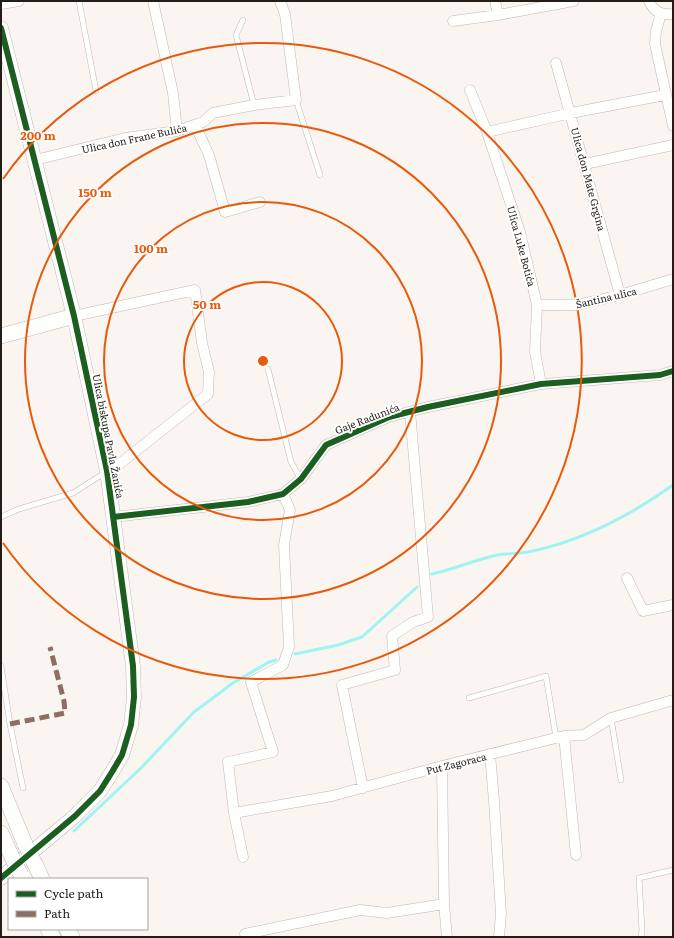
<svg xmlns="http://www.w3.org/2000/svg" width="674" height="938" font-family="Literata,serif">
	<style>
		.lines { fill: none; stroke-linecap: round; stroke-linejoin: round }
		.stream { stroke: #9ef4f3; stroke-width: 3 }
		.lane-casing { stroke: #bfbab5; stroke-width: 6 }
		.street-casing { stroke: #bfbab5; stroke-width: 11 }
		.secondary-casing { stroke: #bfbab5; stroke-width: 15 }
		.primary-casing { stroke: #bfbab5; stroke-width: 16 }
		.lane { stroke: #fefefd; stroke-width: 5 }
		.street { stroke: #fefefd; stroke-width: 10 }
		.secondary { stroke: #fefefd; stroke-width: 14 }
		.primary { stroke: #fefefd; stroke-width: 15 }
		.primary-bridge-casing { stroke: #bfbab5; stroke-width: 16; stroke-linecap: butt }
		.primary-bridge { stroke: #fefefd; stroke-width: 15 }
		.quiet { stroke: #8d6e63; stroke-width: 5; stroke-dasharray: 10 5; stroke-linecap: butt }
		.cycleway-casing { stroke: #fff; stroke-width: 8 }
		.cycleway { stroke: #1b5e20; stroke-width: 6 }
		.ring { fill: none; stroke: #e8590c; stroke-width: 2 }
		.labels { text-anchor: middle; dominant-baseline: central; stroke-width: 4; stroke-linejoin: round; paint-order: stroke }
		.street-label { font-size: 10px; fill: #231d17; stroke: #fff }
		.centre { fill: #e8590c; stroke: #fff; stroke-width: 2 }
		.ring-label { font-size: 12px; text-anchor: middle; font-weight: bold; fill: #e8590c; stroke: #fff; stroke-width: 4; stroke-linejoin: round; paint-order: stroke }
	</style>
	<rect width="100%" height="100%" fill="#faf5f0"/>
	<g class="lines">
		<path class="stream" d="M 432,574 C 454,569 475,560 497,555 C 509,553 521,554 533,551 C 583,540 631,515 673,485
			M 295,654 L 338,645 L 362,637 L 417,587
			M 74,831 L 141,768 L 194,712 L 233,683 L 269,662 L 276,660"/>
		<defs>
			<path id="lane" d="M 79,1 L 96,91
				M 243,20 L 236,35 L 254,105
				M 296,100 L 320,175
				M 268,369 L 291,462 L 301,479
				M 1,517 L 19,509 L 73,493 L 106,472
				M 1,666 L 10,724 L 23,788
				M 469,698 L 546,676 L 556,738
				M 611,718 L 621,780
				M 641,937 L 642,931 L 639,878 L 673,870"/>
			<path id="street" d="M 153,1 L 173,93 L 177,131
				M 495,1 L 498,15
				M 649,1 C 654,12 661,15 673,14
				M 1,4 L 19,1
				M 661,14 L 656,31 L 655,44 L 673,126
				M 453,21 L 498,15 L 574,1
				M 556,63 L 620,295
				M 470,90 L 487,132 L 520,232 L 537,305 L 535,352 L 541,384
				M 195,125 L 209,155 L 225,212 L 260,202
				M 487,132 L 571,113 L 665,95
				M 35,160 L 125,138 L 177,131 L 203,122 L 213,113 L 254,105 L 296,100 L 285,14 L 280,1
				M 585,164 L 673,145
				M 537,305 L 577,305 L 620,295 L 673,279
				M 74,316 L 195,290 L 202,343 L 209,372 L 208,394 L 118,465 L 107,471
				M 113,517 L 248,502 L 283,494 L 301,479 L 326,445 L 389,417 L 428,407 L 541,384 L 660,375 L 673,371
				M 627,578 L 643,611 L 673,605
				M 564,736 L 576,855
				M 490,754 L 494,801 L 501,914 L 499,937
				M 442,766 L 444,904 L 447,937
				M 363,788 L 342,685 L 395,670 L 392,636 L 413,622 L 428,617 L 410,412
				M 234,813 L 332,796 L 442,766 L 564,736 L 584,735 L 611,718 L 673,700
				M 243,857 L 234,813 L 228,762 L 273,752 L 251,682 L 283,665 L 289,647 L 284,545 L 290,510 L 283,494
				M 245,934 L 360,910 L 387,913 L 444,904"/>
			<path id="secondary" d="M 1,28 L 74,316 L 107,471 L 133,666 L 134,697 L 131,725 L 122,755 L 112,772 L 100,791 L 75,816 L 1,878"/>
			<path id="primary" d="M 1,336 L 74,316
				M 1,786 L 25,844
				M 1,833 L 11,855
				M 35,864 L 42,879
				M 48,929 L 53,937
				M 67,929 L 72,937"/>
		</defs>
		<use href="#lane" class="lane-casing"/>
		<use href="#street" class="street-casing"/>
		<use href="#secondary" class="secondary-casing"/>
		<use href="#primary" class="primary-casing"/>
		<use href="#lane" class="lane"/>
		<use href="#street" class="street"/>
		<use href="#secondary" class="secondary"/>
		<use href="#primary" class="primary"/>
		<defs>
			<path id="primary-bridge" d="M 25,844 L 35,864
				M 11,855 L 21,875"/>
		</defs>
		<use href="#primary-bridge" class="primary-bridge-casing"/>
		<use href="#primary-bridge" class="primary-bridge"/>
		<path class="quiet" d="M 10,724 L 65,713 L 64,701 L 50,647"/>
		<defs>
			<path id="cycleway" d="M 1,28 L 74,316 L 107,471 L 133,666 L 134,697 L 131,725 L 122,755 L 112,772 L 100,791 L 75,816 L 1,878
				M 113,517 L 248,502 L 283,494 L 301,479 L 326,445 L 389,417 L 428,407 L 541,384 L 660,375 L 673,371"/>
		</defs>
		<use href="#cycleway" class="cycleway-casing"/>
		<use href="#cycleway" class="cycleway"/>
	</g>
	<g class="ring">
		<circle cx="263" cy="361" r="79"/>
		<circle cx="263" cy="361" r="159"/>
		<circle cx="263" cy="361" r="238"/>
		<path d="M3 179A318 318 0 1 1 3 543"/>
	</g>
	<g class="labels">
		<g class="street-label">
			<text transform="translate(134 138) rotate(-12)">Ulica don Frane Bulića</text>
			<text transform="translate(589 179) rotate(75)">Ulica don Mate Grgina</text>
			<text transform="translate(522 246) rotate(75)">Ulica Luke Botića</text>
			<text transform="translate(606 297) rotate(-13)">Šantina ulica</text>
			<text transform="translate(367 418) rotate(-21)">Gaje Radunića</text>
			<text transform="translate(109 436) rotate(79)">Ulica biskupa Pavla Žanića</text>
			<text transform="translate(456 763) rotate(-14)">Put Zagoraca</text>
		</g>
	</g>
	<circle cx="263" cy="361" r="6" class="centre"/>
	<g class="ring-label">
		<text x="38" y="140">200 m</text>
		<text x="95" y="197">150 m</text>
		<text x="151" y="253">100 m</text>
		<text x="207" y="309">50 m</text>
	</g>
	<rect width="674" height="938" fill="none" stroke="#231d17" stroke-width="4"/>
	<rect x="8" y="878" width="140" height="52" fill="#ffffff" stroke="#a7a5a2"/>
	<rect x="16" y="891" width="20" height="6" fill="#1b5e20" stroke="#a7a5a2"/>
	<text x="44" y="898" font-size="12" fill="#231d17">Cycle path</text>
	<rect x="16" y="911" width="20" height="6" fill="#8d6e63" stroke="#a7a5a2"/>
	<text x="44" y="918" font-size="12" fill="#231d17">Path</text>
</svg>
